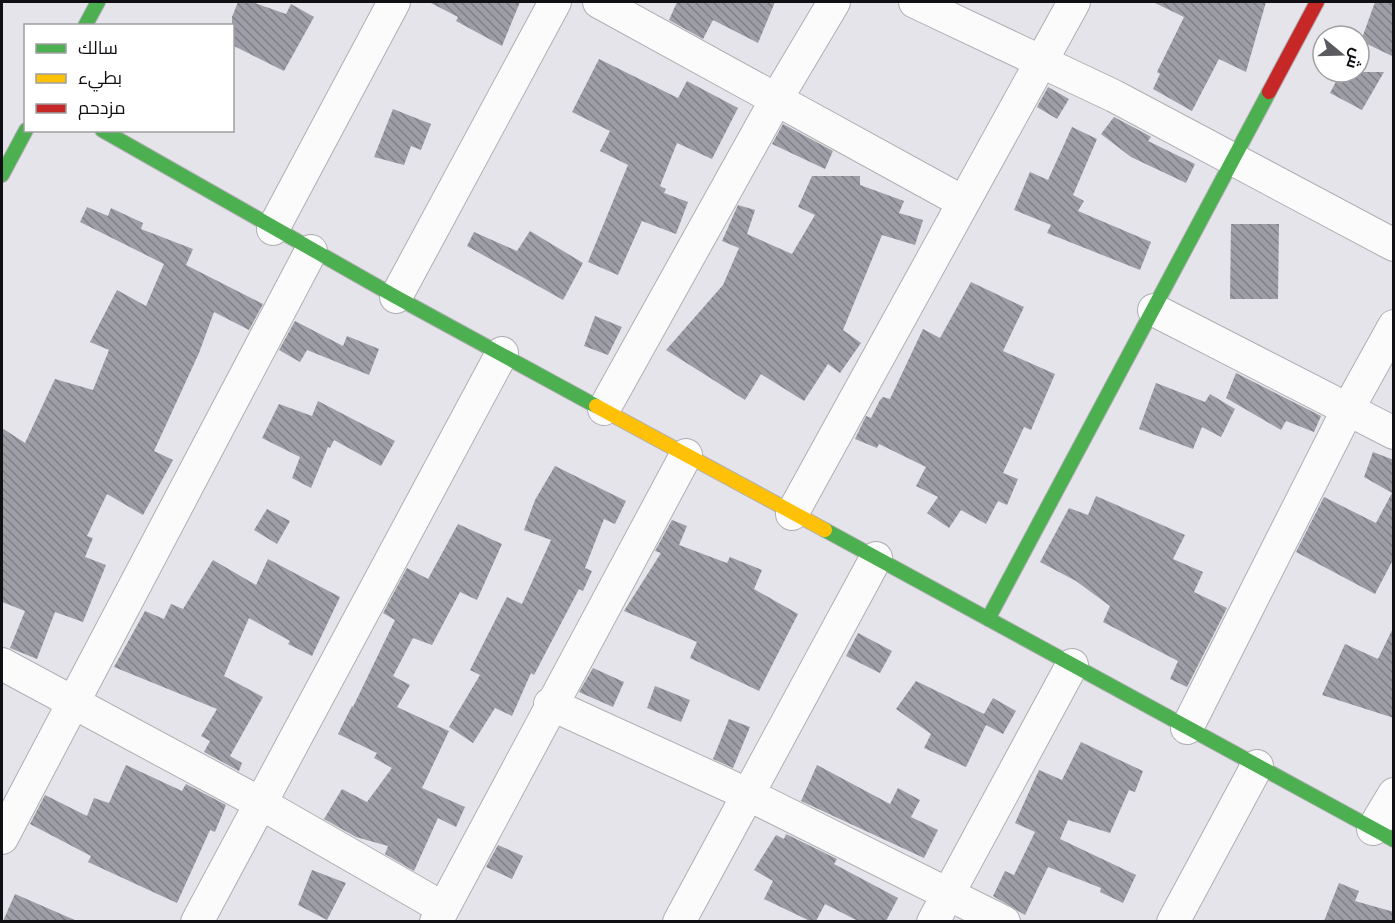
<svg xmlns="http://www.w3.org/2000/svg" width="1395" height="923" font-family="Merriweather,Cairo,serif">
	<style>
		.building { fill: url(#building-back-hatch) }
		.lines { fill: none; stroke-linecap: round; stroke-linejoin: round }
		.street-casing { stroke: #afafb4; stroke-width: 34 }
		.fast-casing { stroke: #afafb4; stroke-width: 16 }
		.slow-casing { stroke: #afafb4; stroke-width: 16 }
		.jam-casing { stroke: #afafb4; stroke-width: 16 }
		.street { stroke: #fbfbfc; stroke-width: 32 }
		.fast { stroke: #4caf50; stroke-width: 14 }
		.slow { stroke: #ffc107; stroke-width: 14 }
		.jam { stroke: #c62828; stroke-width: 14 }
	</style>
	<defs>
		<pattern id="building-back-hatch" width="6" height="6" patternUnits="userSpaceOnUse" patternTransform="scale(1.5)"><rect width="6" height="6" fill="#9e9ea7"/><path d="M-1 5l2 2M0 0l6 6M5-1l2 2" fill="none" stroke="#7f7f87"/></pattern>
	</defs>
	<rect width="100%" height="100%" fill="#e4e4ea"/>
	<path class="building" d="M 238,2 L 252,2 L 286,14 L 291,4 L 314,17 L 284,71 L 232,45 L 232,17 Z
		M 429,2 L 520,2 L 502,46 L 456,21 L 458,17 Z
		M 677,2 L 775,2 L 758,43 L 713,20 L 703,39 L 669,20 Z
		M 1153,2 L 1266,2 L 1246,72 L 1219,59 L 1192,111 L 1153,89 L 1160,74 L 1157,72 L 1184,17 Z
		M 1375,2 L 1394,2 L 1394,57 L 1361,41 Z
		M 599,59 L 678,98 L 687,81 L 738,108 L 712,159 L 677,143 L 660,186 L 666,189 L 664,193 L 688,202 L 676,234 L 642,221 L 618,275 L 588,262 L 628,165 L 600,151 L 610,131 L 572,112 Z
		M 1341,72 L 1384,72 L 1362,110 L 1330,93 Z
		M 1048,87 L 1069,99 L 1057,119 L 1037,107 Z
		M 393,109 L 431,124 L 421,150 L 411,146 L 404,165 L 374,157 Z
		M 1114,117 L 1148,135 L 1151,137 L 1148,141 L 1195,164 L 1186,183 L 1131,157 L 1101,134 Z
		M 783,124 L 833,151 L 825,169 L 772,144 Z
		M 1072,127 L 1097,139 L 1073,195 L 1084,201 L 1078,211 L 1151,242 L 1140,270 L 1047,233 L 1051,225 L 1014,210 L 1030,172 L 1048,180 Z
		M 812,176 L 860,176 L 860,185 L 904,201 L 899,213 L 923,220 L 915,245 L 882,235 L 843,330 L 861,343 L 840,373 L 828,364 L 804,401 L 761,374 L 745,400 L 666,350 L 723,285 L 739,248 L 722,241 L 738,205 L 755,210 L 747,234 L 792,254 L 815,215 L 798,207 Z
		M 87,207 L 108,216 L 111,208 L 143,223 L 141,229 L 193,249 L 186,265 L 263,304 L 249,330 L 214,312 L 199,353 L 154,451 L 173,460 L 143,515 L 107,494 L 87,536 L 93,538 L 85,557 L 106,565 L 83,622 L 55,612 L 37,659 L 10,648 L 25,611 L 2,602 L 2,428 L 25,443 L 55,379 L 93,390 L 109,350 L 90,342 L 117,290 L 146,306 L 164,264 L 80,222 Z
		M 1231,224 L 1279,224 L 1278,299 L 1230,299 Z
		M 530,231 L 583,263 L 563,300 L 467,246 L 474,232 L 517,251 Z
		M 971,282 L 1024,307 L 1003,351 L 1055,374 L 1031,430 L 1024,427 L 1003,473 L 1018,479 L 1007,505 L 998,501 L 986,524 L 961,510 L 949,528 L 927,513 L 938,497 L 916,486 L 926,467 L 879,444 L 877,448 L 855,439 L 866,416 L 871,418 L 880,400 L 883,397 L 890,399 L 923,329 L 940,338 Z
		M 595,316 L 622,327 L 608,355 L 584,346 Z
		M 295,321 L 343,346 L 347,336 L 379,349 L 369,375 L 307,350 L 300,362 L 279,350 Z
		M 1236,373 L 1321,416 L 1314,432 L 1286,421 L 1281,430 L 1226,398 Z
		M 1156,383 L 1205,402 L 1210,394 L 1235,409 L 1221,437 L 1202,427 L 1193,449 L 1139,429 Z
		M 318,401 L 395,441 L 381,466 L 334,440 L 330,448 L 328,447 L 311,488 L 292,478 L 300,457 L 262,438 L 279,404 L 312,416 Z
		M 1373,452 L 1394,460 L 1394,558 L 1375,594 L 1296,552 L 1324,497 L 1376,523 L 1392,493 L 1364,477 Z
		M 555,466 L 626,501 L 615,524 L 604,519 L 585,568 L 592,571 L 583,591 L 579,589 L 534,675 L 531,673 L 512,716 L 495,708 L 473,743 L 449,727 L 480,675 L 470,670 L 507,597 L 522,604 L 551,540 L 524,530 L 535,500 Z
		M 1096,496 L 1185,535 L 1173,559 L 1203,572 L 1194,592 L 1227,608 L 1187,687 L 1170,679 L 1178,661 L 1103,622 L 1110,606 L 1076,581 L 1040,562 L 1069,508 L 1088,515 Z
		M 267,509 L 290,521 L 277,544 L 254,530 Z
		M 672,520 L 687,526 L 679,545 L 727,563 L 730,557 L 762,570 L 754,589 L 798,614 L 759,691 L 690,658 L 697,642 L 624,611 L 661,553 L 655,551 Z
		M 458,524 L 502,544 L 477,600 L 460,592 L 432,645 L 413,638 L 393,676 L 410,685 L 397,707 L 449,731 L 422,788 L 465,807 L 456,827 L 438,818 L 414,871 L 385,854 L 388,846 L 356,837 L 324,819 L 342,789 L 367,802 L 392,768 L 374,758 L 377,753 L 338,734 L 352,706 L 353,707 L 395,620 L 383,613 L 407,568 L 428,579 Z
		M 268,559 L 340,597 L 312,656 L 288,644 L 290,641 L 249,618 L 224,676 L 263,697 L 230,756 L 242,763 L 239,771 L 204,752 L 210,741 L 201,736 L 217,709 L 114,667 L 145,611 L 164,619 L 171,604 L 183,609 L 213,560 L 256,585 Z
		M 1394,626 L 1394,718 L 1322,695 L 1345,644 L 1378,659 Z
		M 858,633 L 892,651 L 880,673 L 846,656 Z
		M 593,668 L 624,682 L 613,707 L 579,692 Z
		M 916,681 L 984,714 L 993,698 L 1016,711 L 1003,734 L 986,725 L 966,767 L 924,748 L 931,734 L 896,709 Z
		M 655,686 L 690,700 L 681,722 L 647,708 Z
		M 729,719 L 750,727 L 733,768 L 713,759 Z
		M 1081,742 L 1143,771 L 1135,792 L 1129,790 L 1110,833 L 1068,820 L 1060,839 L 1136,875 L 1123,903 L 1100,892 L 1101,888 L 1048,867 L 1025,915 L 993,896 L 1005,871 L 1014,875 L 1035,832 L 1015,823 L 1039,770 L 1062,780 Z
		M 126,765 L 182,791 L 186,784 L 226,805 L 215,832 L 210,830 L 177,903 L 88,862 L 91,856 L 30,824 L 45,795 L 87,816 L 94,798 L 109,803 Z
		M 817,765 L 890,804 L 898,788 L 920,800 L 911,817 L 938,830 L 924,858 L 801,801 Z
		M 786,834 L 837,859 L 834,864 L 898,898 L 886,921 L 858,921 L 825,904 L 816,921 L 810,921 L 764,899 L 773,881 L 754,870 L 776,835 L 784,839 Z
		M 498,845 L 523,856 L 512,879 L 486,867 Z
		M 312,870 L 346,883 L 327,920 L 298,905 Z
		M 1339,883 L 1359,891 L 1355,901 L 1394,912 L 1394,921 L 1324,921 Z
		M 15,894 L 77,921 L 3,921 Z"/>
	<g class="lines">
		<defs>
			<path id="street" d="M 599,2 L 963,202
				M 915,2 L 1114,96 L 1394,245
				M 273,229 L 394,2
				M 396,297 L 555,2
				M 1154,310 L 1394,433
				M 604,409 L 777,98 L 834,2
				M 792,514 L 1074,2
				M 2,664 L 260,803 L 443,908
				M 550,704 L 747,794 L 1004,922
				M 1187,728 L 1348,409 L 1394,326
				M 1373,829 L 1394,794
				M 2,838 L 311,251
				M 197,922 L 502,353
				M 436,922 L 686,455
				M 679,922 L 876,558
				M 933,922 L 1072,665
				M 1173,922 L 1257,766"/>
			<path id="fast" d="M 85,26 L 98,2
				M 102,130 L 396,297 L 596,406
				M 2,175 L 26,130
				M 825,530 L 1394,840
				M 988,619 L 1269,92"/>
			<path id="slow" d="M 596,406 L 825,530"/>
			<path id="jam" d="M 1269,92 L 1317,2"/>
		</defs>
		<use href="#street" class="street-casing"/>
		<use href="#fast" class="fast-casing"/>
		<use href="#slow" class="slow-casing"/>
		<use href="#jam" class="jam-casing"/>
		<use href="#street" class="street"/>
		<use href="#fast" class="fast"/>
		<use href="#slow" class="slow"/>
		<use href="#jam" class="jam"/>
	</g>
	<rect width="1395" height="923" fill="none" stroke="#101014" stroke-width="6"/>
	<rect x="24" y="24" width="210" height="108" fill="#ffffff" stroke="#9f9fa1" stroke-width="1.5"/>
	<rect x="36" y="44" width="30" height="9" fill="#4caf50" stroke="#9f9fa1" stroke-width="1.5"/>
	<text x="78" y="54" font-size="18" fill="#101014">سالك</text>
	<rect x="36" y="74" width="30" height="9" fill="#ffc107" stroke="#9f9fa1" stroke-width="1.5"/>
	<text x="78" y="84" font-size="18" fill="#101014">بطيء</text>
	<rect x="36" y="104" width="30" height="9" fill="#c62828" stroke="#9f9fa1" stroke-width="1.5"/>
	<text x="78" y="114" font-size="18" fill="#101014">مزدحم</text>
	<g transform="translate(1341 54) rotate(109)"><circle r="28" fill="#ffffff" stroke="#9f9fa1" stroke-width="1.5"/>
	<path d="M0-4.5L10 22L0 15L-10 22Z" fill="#5a5a5f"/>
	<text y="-9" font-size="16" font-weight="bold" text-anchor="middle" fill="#101014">ش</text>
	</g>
</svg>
